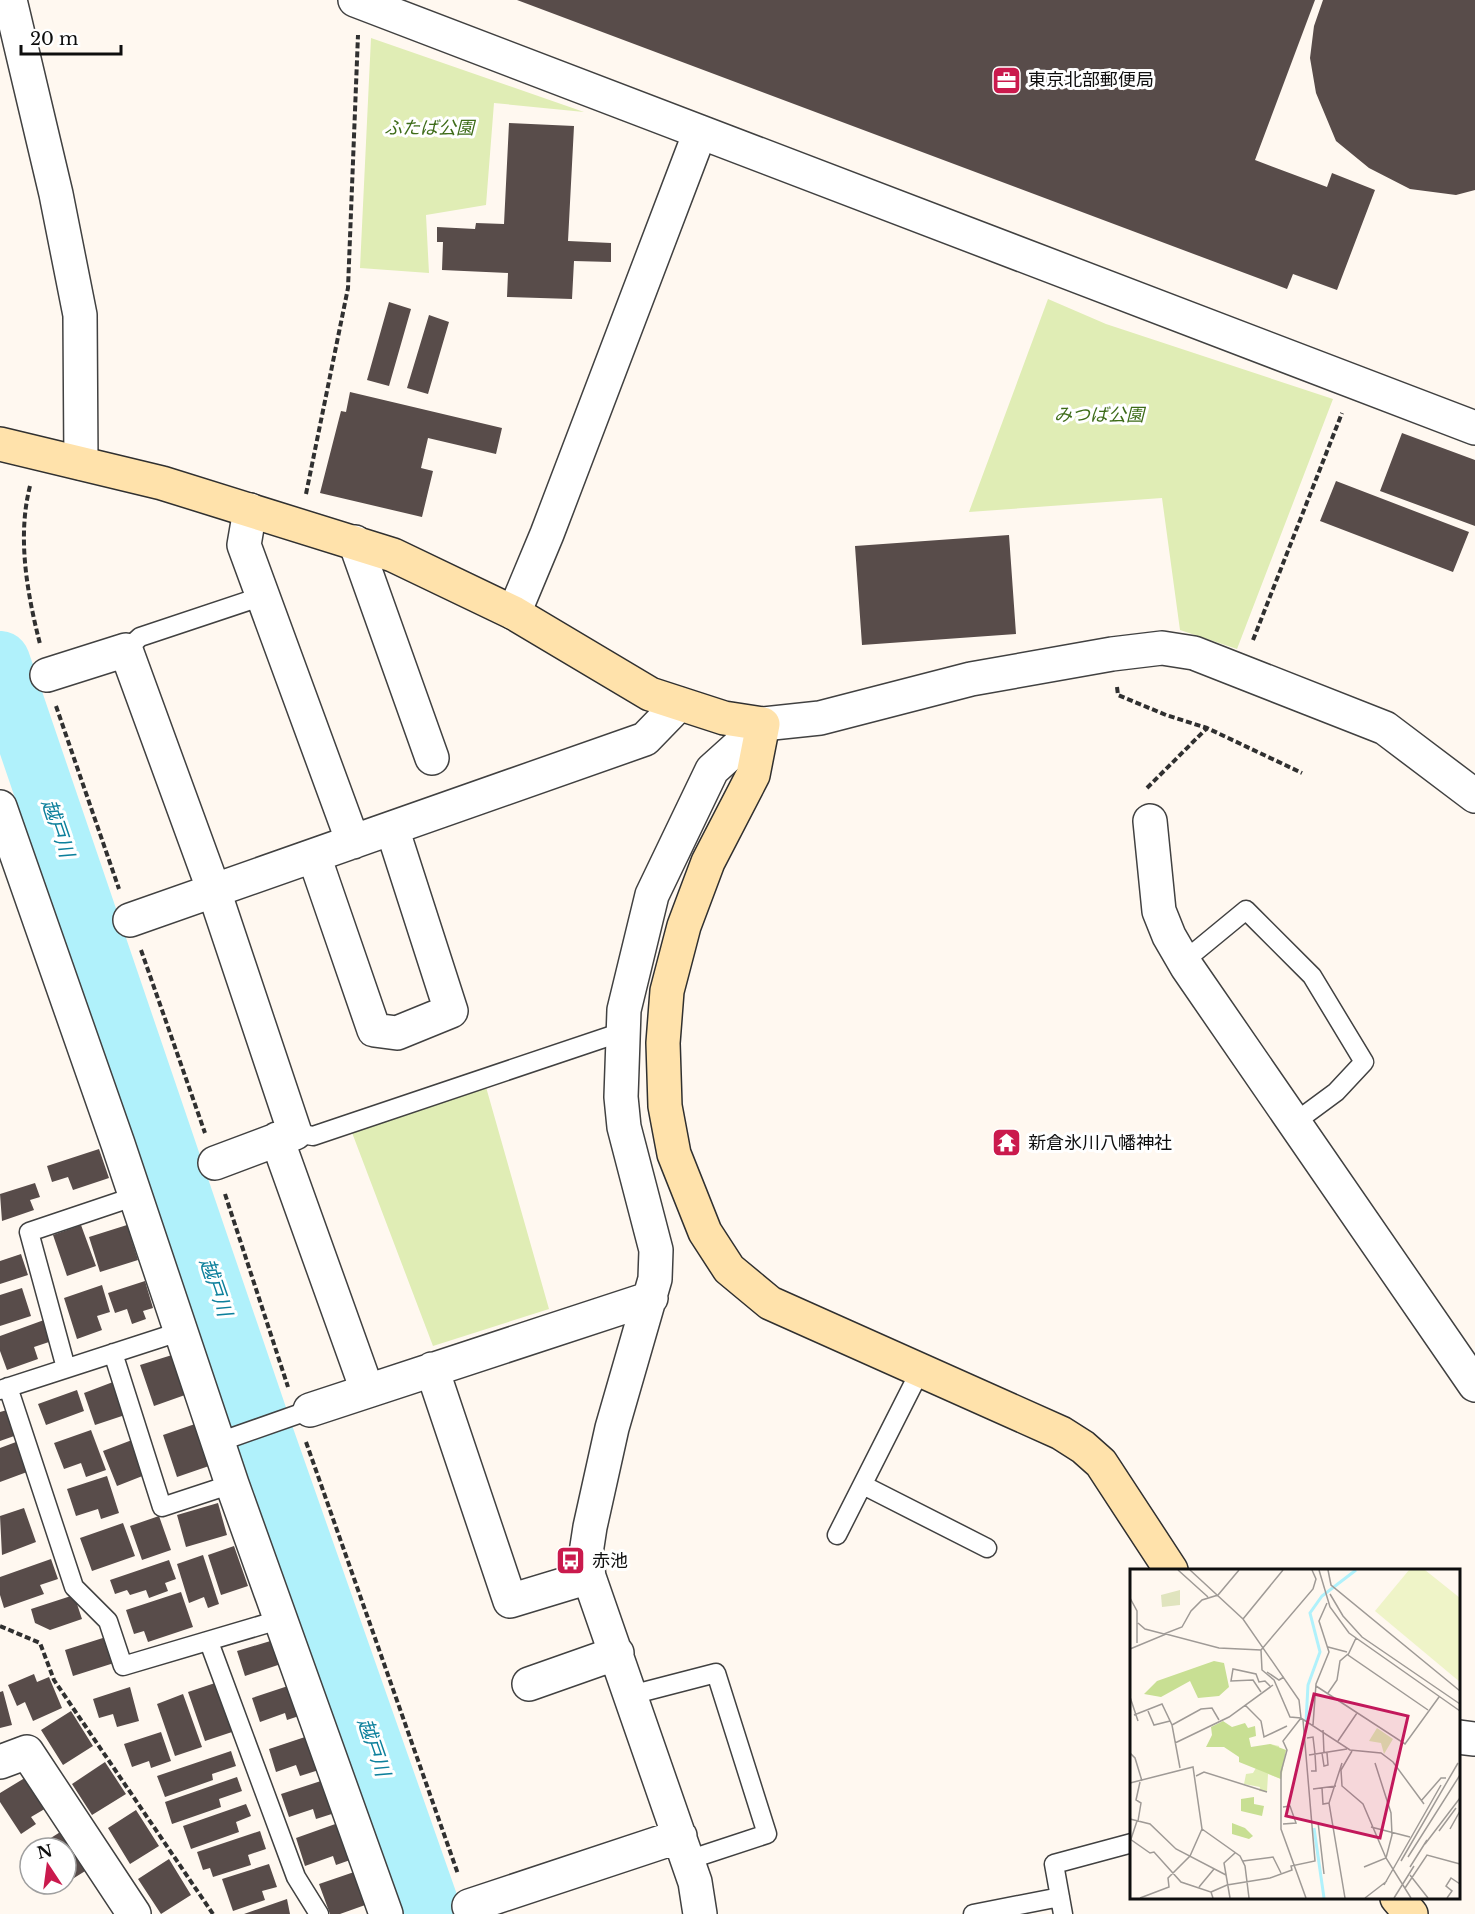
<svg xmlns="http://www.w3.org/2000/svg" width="1475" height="1914" font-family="'Libre Baskerville','Noto Sans JP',serif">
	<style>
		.green { fill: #e0edb5 }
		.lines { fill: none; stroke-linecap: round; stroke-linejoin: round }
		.river { stroke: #b0f1fb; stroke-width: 60 }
		.building { fill: #584c4a }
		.lane-casing { stroke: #414141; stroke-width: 21 }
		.street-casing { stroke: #414141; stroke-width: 36 }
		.secondary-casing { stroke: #303030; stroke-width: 36 }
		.path { stroke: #303030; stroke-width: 4; stroke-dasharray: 6 3; stroke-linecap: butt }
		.lane { stroke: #fff; stroke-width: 18 }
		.street { stroke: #fff; stroke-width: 33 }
		.secondary { stroke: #ffe2ab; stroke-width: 33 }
		.labels { text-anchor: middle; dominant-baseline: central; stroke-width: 6; stroke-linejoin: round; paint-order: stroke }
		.poi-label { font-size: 18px; fill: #0e0e0e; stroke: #fff; text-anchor: start }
		.park-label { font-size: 18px; font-style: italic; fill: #3e6c19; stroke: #fff }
		.water-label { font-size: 20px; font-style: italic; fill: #0d809c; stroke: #fff }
		.inset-river { fill: none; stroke: #b0f1fb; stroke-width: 3 }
		.inset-road { fill: none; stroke: #9f9a96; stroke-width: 1.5 }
		.view { fill: #c2185b; fill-opacity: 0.15; stroke: #c2185b; stroke-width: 3 }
		.inset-edge { fill: none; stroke: #0e0e0e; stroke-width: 3 }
	</style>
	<rect width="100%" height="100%" fill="#fff8f0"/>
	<path class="green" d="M 371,38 L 584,112 L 494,103 L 486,205 L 426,215 L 429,273 L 360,268 Z
		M 1048,299 L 1106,324 L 1333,399 L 1237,649 L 1180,630 L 1162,498 L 969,512 Z
		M 486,1087 L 549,1309 L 433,1346 L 351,1130 Z"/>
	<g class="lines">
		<path class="river" d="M 0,661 L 264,1436 L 432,1914"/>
	</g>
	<path class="building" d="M 517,0 L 1315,0 L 1255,160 L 1327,187 L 1332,173 L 1375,190 L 1337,290 L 1293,274 L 1287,289 Z
		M 1323,0 L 1475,0 L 1475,190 L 1456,195 L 1410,189 L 1369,168 L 1336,141 L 1316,93 L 1310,58 L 1314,26 Z
		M 509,123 L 574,126 L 568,241 L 611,243 L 611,262 L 574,261 L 572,299 L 507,297 L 508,273 L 442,270 L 443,242 L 437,242 L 437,227 L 475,229 L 476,223 L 504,224 Z
		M 389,302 L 411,309 L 389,386 L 367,380 Z
		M 429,315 L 449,322 L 428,394 L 407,388 Z
		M 350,392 L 502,428 L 496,454 L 428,438 L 421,468 L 433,471 L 422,517 L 320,493 L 341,411 L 346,412 Z
		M 1402,433 L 1475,460 L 1475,526 L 1380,491 Z
		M 1336,481 L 1469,532 L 1453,572 L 1320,521 Z
		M 1009,535 L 1016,634 L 862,645 L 855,546 Z
		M 99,1149 L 109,1178 L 73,1190 L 68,1177 L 52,1182 L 47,1166 Z
		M 35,1183 L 40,1197 L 30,1200 L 34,1210 L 2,1221 L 0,1194 Z
		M 81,1225 L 96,1266 L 67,1276 L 53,1235 Z
		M 127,1225 L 138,1260 L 100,1272 L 89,1237 Z
		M 21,1254 L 28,1275 L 0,1284 L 0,1261 Z
		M 145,1281 L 153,1308 L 143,1311 L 146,1319 L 132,1324 L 127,1309 L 115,1313 L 108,1293 Z
		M 102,1285 L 110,1312 L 97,1316 L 102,1330 L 77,1339 L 64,1298 Z
		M 22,1288 L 31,1316 L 0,1326 L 0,1295 Z
		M 44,1320 L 52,1341 L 34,1347 L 38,1359 L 7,1370 L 0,1351 L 0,1336 Z
		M 172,1355 L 185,1395 L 154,1406 L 140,1365 Z
		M 113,1382 L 125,1415 L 95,1425 L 84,1393 Z
		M 77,1390 L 84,1411 L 46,1425 L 38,1404 Z
		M 7,1410 L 17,1435 L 0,1441 L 0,1412 Z
		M 195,1424 L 209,1466 L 177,1477 L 163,1435 Z
		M 91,1430 L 106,1470 L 86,1477 L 81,1463 L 64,1469 L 54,1443 Z
		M 132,1440 L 145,1475 L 117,1486 L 103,1451 Z
		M 16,1442 L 27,1472 L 0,1482 L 0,1448 Z
		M 107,1476 L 119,1513 L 101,1519 L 98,1509 L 76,1516 L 67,1489 Z
		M 218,1503 L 227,1535 L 186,1547 L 177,1515 Z
		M 24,1508 L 36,1542 L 2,1555 L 0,1516 Z
		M 159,1516 L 171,1550 L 142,1560 L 130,1526 Z
		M 123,1523 L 135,1556 L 92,1571 L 80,1538 Z
		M 234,1546 L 248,1586 L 221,1595 L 208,1555 Z
		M 203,1555 L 219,1604 L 208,1608 L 204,1597 L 189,1603 L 177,1564 Z
		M 51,1559 L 58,1579 L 40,1585 L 44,1594 L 4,1608 L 0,1595 L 0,1577 Z
		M 169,1560 L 176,1579 L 165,1583 L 168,1591 L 149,1598 L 146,1590 L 130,1595 L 127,1590 L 115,1594 L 110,1580 Z
		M 181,1592 L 193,1627 L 148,1642 L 144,1631 L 134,1634 L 126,1610 Z
		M 74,1595 L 82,1619 L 50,1630 L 35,1623 L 31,1609 Z
		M 106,1637 L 114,1663 L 73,1676 L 65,1650 Z
		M 277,1639 L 284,1663 L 245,1676 L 237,1651 Z
		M 34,1674 L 37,1682 L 49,1677 L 62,1708 L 33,1721 L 25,1702 L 17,1706 L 8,1685 Z
		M 215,1683 L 232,1732 L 205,1741 L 188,1692 Z
		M 294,1684 L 305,1714 L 287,1720 L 285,1713 L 260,1722 L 252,1698 Z
		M 130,1687 L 139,1721 L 117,1727 L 113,1714 L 99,1718 L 93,1699 Z
		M 3,1691 L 12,1725 L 0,1728 L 0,1692 Z
		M 183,1694 L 202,1747 L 175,1756 L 157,1704 Z
		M 71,1711 L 93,1746 L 63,1765 L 41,1730 Z
		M 161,1732 L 171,1761 L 151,1768 L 149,1761 L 132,1767 L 124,1744 Z
		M 311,1735 L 322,1769 L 300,1776 L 296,1765 L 276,1772 L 269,1749 Z
		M 231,1751 L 236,1766 L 212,1774 L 213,1780 L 165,1797 L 157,1776 Z
		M 105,1762 L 126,1794 L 92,1815 L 72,1784 Z
		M 28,1776 L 48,1807 L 31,1817 L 36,1824 L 21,1834 L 0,1802 L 0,1793 Z
		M 237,1777 L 242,1791 L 219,1799 L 221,1807 L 172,1824 L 165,1802 Z
		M 327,1779 L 338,1812 L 316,1819 L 313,1809 L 289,1817 L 281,1794 Z
		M 246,1804 L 251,1816 L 236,1822 L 239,1832 L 191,1849 L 183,1826 Z
		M 136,1810 L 159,1846 L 130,1864 L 108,1828 Z
		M 341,1822 L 353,1859 L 336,1865 L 333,1856 L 305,1866 L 296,1838 Z
		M 65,1829 L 90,1868 L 66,1883 L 66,1848 L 35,1848 Z
		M 260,1831 L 266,1849 L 248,1855 L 251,1865 L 213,1877 L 210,1868 L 203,1870 L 197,1852 Z
		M 169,1859 L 191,1895 L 161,1914 L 138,1879 Z
		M 269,1864 L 277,1887 L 262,1891 L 265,1900 L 233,1911 L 222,1879 Z
		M 357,1871 L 368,1904 L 340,1914 L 330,1914 L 319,1884 Z
		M 287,1899 L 290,1914 L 244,1914 Z"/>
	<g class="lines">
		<defs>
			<path id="lane" d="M 126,650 L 140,637 L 263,596
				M 1184,961 L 1246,910 L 1312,976 L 1364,1062 L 1336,1092 L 1294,1123
				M 295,1133 L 313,1136 L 622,1032
				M 113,1353 L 162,1507 L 232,1484
				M 66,1368 L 29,1232 L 136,1196
				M 8,1387 L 74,1587 L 108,1621 L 123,1666 L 282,1619
				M 0,1390 L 182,1331
				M 219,1442 L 310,1410
				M 863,1485 L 987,1548
				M 837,1535 L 920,1371
				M 209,1642 L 296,1877 L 319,1914
				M 631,1695 L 716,1673 L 767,1834 L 688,1860
				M 973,1914 L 1060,1897
				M 1063,1914 L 1054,1864 L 1132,1843"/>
			<path id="street" d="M 10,0 L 56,194 L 80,315 L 81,463
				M 355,0 L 1475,428
				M 250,510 L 244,545 L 353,842
				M 355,542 L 432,758
				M 514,613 L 547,534 L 700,132
				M 47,675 L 126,650 L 214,891 L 295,1133 L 215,1163
				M 0,807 L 118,1144 L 232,1484 L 386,1914
				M 1150,821 L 1159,911 L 1169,936 L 1187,967 L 1475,1385
				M 314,856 L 374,1030 L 397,1033 L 451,1011 L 392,828
				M 130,920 L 645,739 L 679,704
				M 277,1139 L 367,1390
				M 432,1369 L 510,1601 L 589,1577
				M 310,1410 L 651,1298
				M 529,1684 L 617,1653
				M 1458,1737 L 1475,1739
				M 0,1762 L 27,1752 L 134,1914
				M 469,1906 L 680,1836
				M 700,1914 L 695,1882 L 589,1577 L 586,1553 L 590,1527 L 612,1428 L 655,1279 L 656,1250 L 624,1127 L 621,1097 L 624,1010 L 652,895 L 712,770 L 763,724 L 820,718 L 971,679 L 1112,654 L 1162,648 L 1194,653 L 1385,728 L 1475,796"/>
			<path id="secondary" d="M 0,444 L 162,483 L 393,555 L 514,613 L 650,694 L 724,718 L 763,724 L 753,775 L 708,862 L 684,926 L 667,991 L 663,1043 L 665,1106 L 674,1154 L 705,1232 L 729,1269 L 770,1303 L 1061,1433 L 1083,1447 L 1101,1463 L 1171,1570
				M 1397,1898 L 1411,1914"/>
		</defs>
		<use href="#lane" class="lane-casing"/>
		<use href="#street" class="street-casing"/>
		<use href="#secondary" class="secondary-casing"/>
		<path class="path" d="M 30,486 C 17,537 27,593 40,644
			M 306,494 L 348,288 L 358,35
			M 1253,640 L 1342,413
			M 1117,687 L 1118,695 L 1166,715 L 1207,728 L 1302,773
			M 56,706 L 119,889
			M 1147,788 L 1207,728
			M 141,950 L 205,1133
			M 225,1194 L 288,1387
			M 306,1442 L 458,1874
			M 0,1626 L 40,1643 L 54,1680 L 213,1914"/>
		<use href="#lane" class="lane"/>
		<use href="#street" class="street"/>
		<use href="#secondary" class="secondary"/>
	</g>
	<defs>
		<symbol id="office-square" viewBox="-11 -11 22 22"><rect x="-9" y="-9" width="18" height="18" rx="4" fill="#ca1a4d" stroke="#fff"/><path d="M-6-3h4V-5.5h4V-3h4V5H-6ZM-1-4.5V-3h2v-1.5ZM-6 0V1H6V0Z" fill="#fff"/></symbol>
		<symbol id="temple-square" viewBox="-11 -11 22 22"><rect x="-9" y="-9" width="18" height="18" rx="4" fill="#ca1a4d" stroke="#fff"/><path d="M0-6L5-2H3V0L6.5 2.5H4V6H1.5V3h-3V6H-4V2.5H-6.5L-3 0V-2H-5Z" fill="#fff"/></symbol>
		<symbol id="bus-square" viewBox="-11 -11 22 22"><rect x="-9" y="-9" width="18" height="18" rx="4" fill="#ca1a4d" stroke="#fff"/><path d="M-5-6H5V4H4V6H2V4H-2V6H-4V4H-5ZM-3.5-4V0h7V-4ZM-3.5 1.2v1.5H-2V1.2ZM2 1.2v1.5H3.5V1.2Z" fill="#fff"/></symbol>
	</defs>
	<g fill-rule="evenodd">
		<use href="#office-square" x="990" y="64" width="33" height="33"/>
		<use href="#temple-square" x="990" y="1126" width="33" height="33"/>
		<use href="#bus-square" x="554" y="1544" width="33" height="33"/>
	</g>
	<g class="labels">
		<g class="poi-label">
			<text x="1028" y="80">東京北部郵便局</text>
			<text x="1028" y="1143">新倉氷川八幡神社</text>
			<text x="592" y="1561">赤池</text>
		</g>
		<g class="park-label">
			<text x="429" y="128">ふたば公園</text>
			<text x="1099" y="415">みつば公園</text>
		</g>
		<g class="water-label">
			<text transform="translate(58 828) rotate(71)">越戸川</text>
			<text transform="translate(216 1287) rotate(71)">越戸川</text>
			<text transform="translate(374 1747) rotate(71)">越戸川</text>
		</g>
	</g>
	<g transform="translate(1130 1569)">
		<rect width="330" height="330" fill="#fff8f0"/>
		<path d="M 247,159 L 263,170 L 254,185 L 251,174 L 239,172 ZM 140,175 L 149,177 L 151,210 L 138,205 L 137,223 L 129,222 L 130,218 L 114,215 L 116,205 L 123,204 Z" fill="#e0edb5"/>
		<path d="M 84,92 L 94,94 L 99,118 L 89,127 L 68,129 L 60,112 L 31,128 L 14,125 L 27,112 ZM 93,152 L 102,158 L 115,154 L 118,159 L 125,157 L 126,167 L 119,169 L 121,178 L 140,175 L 156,181 L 151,210 L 109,193 L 109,188 L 94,178 L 76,178 L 82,166 L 81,158 ZM 124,228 L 124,235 L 134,237 L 132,247 L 111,242 L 111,230 ZM 102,254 L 115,259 L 123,267 L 119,270 L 102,265 Z" fill="#c8df93"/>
		<path d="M 50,21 L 50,36 L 32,38 L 31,26 Z" fill="#e0e4be"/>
		<path d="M 279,1 L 295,1 L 330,29 L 330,113 L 245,42 Z" fill="#eff4c8"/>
		<path class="inset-river" d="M 176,153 L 178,116 L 190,83 L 180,44 L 192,27 L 226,1M 184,259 L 194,329"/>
		<path class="inset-road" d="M 48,1 L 78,28M 60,1 L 113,50 L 169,131 L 171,149 L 153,172 L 157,181 L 151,203 L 151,260 L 176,329M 182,1 L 186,10 L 183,20 L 131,81 L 132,101 L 144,111 L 160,148 L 171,149 L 220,181 L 251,184 L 263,193 L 294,235M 189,1 L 200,38 L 219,64 L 330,142M 198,1 L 201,16 L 330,122M 200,25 L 213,47 L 232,68 L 330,135M 0,29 L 7,42 L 7,74M 113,50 L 153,1M 8,54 L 15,60 L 34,65 L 52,58 L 61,42 L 72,31 L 88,26 L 109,1M 226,69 L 218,86 L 298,141M 198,78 L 217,83M 0,80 L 36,65 L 89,79 L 131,81M 137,103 L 149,111 L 154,108M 186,117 L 275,175 L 309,128M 131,123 L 123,111 L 101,112 L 103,100 L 126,105 L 129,113 L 135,112 L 140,117M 198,124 L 207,111 L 210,92 L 218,85M 0,128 L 8,152M 115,136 L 131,152 L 134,168 L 157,157M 18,142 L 24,156 L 40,152M 4,146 L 32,135 L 42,156 L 50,199M 42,156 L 71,140 L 82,139 L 89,151M 183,156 L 186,115 L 199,83 L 189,52 L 197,34M 193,161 L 194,184M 177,169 L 183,168 L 185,185 L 186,202 L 181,202M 208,172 L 227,144M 45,174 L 99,148 L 143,116M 222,182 L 211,201 L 212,217 L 233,235 L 256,289 L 281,329M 0,184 L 5,189 L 12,212M 192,184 L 194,197 L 198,196 L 197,184M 179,186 L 217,180M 212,194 L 199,234 L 215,329M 66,207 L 74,203 L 137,223M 0,214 L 63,198 L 72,260 L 60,287 L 38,309 L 39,318 L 10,329M 192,219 L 193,235 L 199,234M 183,220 L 206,217M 291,232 L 311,209 L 316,209M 0,250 L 20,255 L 46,280 L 96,306M 8,252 L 11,234 L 6,231 L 10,213M 188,253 L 194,305M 153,255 L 166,254 L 160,237 L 153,238M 241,258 L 280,268M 72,260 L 110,287 L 115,297 L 119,329M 320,260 L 330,242M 309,262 L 326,239M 0,270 L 20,284 L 24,283 L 51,313 L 81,323 L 83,329M 1,270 L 7,252M 295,275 L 330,229M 278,288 L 330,206M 113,292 L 143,288 L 151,304M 271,292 L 328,194M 234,298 L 256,289 L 262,266 L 261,244 L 245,194M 280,298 L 297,271M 280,306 L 298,329M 254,316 L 311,216M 69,318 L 84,300M 275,319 L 297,286 L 330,295M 81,323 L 97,316 L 140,309 L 162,301 L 161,297 L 185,292 L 173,151M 100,329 L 94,294 L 105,284M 235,329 L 257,312M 264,329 L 284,297M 317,329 L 322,322 L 316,317 L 321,309 L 330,315"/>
		<path class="view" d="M 184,125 L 278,147 L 250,269 L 156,247 Z"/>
		<rect width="330" height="330" class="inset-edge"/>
	</g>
	<g transform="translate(48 1866) rotate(347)"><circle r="28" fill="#ffffff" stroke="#9f9f9f" stroke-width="1.5"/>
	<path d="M0-4.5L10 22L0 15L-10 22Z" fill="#ca1a4d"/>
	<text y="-9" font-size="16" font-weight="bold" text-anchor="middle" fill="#0e0e0e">N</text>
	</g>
	<path d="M21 45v9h100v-9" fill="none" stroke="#0e0e0e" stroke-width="3"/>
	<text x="30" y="45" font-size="18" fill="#0e0e0e" stroke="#ffffff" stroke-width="4.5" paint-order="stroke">20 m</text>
</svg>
